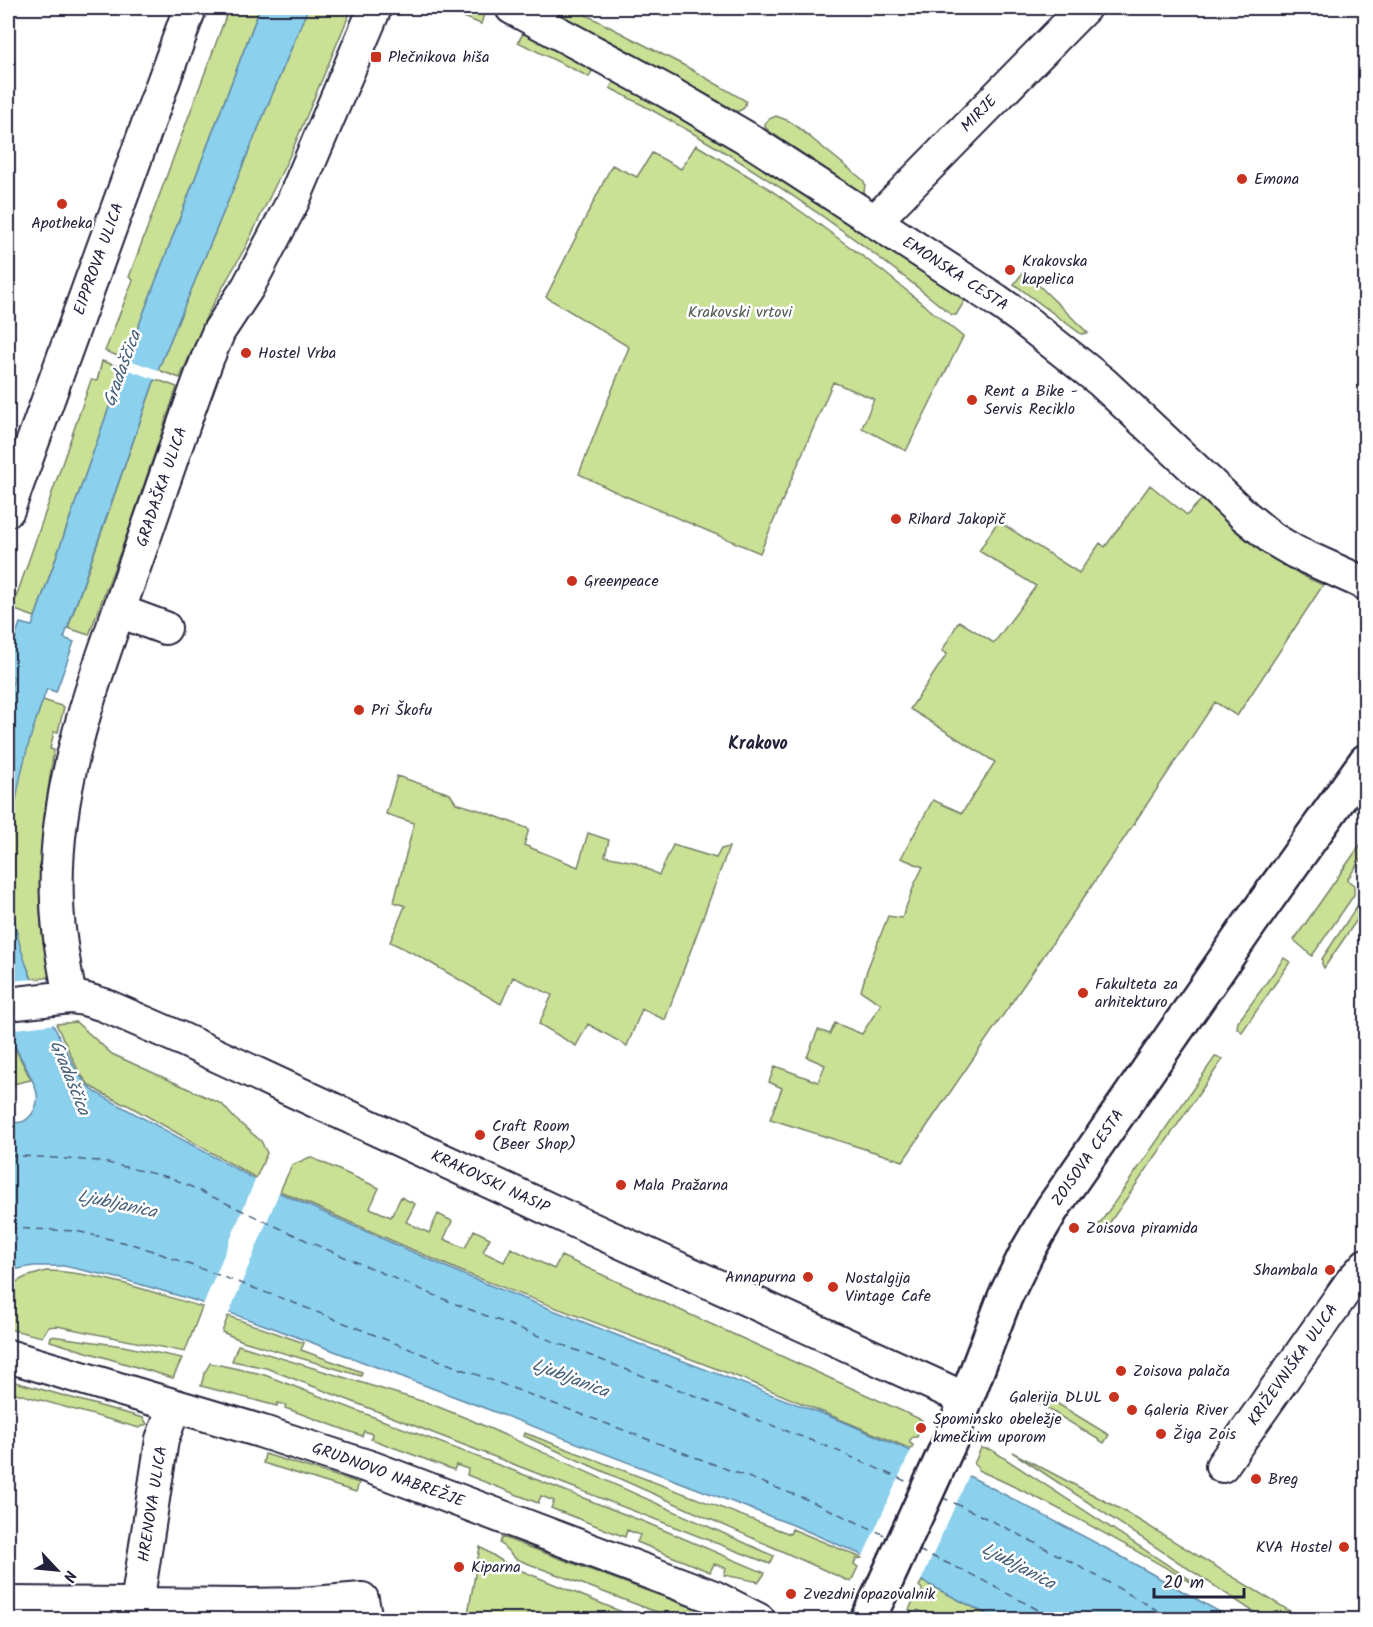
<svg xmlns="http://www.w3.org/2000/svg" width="1373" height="1627" font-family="Kalam,sans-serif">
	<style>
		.green { fill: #cae095; stroke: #768168; stroke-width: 1.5 }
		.water { fill: #8bd0ed; stroke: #618aa6; stroke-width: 1.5 }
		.pier { fill: #fff }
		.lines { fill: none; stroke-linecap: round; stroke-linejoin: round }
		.ferry { stroke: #475f79; stroke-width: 1.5; stroke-dasharray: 8 6; stroke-linecap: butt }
		.minor-casing { stroke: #22223b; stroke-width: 36 }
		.major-casing { stroke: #22223b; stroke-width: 38 }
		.minor { stroke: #fff; stroke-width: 32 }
		.major { stroke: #fff; stroke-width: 33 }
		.poi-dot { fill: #c8321e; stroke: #fff; stroke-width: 2 }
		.labels { text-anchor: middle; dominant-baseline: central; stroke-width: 5; stroke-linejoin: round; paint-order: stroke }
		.poi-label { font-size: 16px; fill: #22223b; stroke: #fff; text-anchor: start }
		.street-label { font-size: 16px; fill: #22223b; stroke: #fff }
		.park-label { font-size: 16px; fill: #545b56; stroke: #fff }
		.water-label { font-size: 18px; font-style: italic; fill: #475f79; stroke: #fff }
		.neighbourhood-label { font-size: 18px; font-weight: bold; fill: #22223b; stroke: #fff }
	</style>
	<rect width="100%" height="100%" fill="#fff"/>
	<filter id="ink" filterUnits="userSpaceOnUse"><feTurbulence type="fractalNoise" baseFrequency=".0167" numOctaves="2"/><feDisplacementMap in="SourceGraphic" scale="12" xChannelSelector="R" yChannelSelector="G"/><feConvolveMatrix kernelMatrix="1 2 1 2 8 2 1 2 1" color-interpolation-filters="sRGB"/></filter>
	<g filter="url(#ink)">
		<path class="green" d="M 229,8 L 260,8 L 126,359 L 105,351 L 133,280 L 129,277 Z
			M 308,8 L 352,8 L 291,153 L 245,248 L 207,315 L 180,378 L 158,370 Z
			M 441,8 L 483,8 L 485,11 L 481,24 Z
			M 545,8 L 573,8 L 687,67 L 746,101 L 744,108 L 739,111 L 736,111 L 621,47 Z
			M 524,32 L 593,69 L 589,77 L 518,42 Z
			M 614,81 L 664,101 L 967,297 L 956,315 L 952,315 C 845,227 734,151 610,88 Z
			M 776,116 L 789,121 L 795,125 L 863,180 L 865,184 L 864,193 L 859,191 L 769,131 L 765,127 L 765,124 L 769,119 Z
			M 696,145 L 765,186 L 820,225 L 884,272 L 963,337 L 906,451 L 862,428 L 874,399 L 833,382 L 760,553 L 618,493 L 579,474 L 629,347 L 546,297 L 612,165 L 637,177 L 652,153 L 681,169 Z
			M 1024,271 L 1088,333 L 1081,334 L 1014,284 Z
			M 102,361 L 123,368 L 35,617 L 12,609 L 91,380 L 97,381 Z
			M 155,379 L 177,387 L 130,526 L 89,635 L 68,628 Z
			M 1150,485 L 1187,515 L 1202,499 C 1241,534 1273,565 1323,585 L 1237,716 L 1215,702 L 1119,846 L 903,1161 L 770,1119 L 782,1088 L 769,1082 L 775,1066 L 818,1082 L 825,1065 L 807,1057 L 818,1030 L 830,1034 L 835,1023 L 862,1034 L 881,1004 L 861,991 L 867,970 L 888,916 L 902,918 L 915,883 L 923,867 L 901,858 L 933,800 L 962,813 L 995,762 L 910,709 L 947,654 L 942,651 L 959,621 L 994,643 L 1036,586 L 979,551 L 998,521 L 1079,573 L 1100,543 L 1105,547 Z
			M 43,700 L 64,707 L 58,732 L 54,732 L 50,749 L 54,750 C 44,814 34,877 43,941 C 44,952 49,963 52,973 L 46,978 L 32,979 C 25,962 17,945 15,927 C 7,877 10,824 20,775 C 25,749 34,724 43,700 Z
			M 397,776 L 450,794 L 456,803 L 482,811 L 529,829 L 524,845 L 578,867 L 588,833 L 609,840 L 605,856 L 634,862 L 659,875 L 673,845 L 716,858 L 721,849 L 729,847 L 665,1020 L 642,1009 L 627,1046 L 588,1024 L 576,1046 L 539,1024 L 552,995 L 513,977 L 501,1004 L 417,955 L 390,942 L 405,906 L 394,902 L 414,823 L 386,814 Z
			M 1365,838 L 1365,853 L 1347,880 L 1354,885 L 1354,895 L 1312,956 L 1294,940 Z
			M 1365,894 L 1365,908 L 1324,968 L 1322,964 L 1322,959 Z
			M 1284,958 L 1290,962 L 1242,1032 L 1237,1028 L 1238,1022 Z
			M 76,1022 L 112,1054 L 222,1104 L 234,1118 L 261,1141 L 267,1153 L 256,1178 L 126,1104 L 123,1104 L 100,1092 L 90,1086 L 85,1080 L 79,1072 L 56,1024 Z
			M 8,1034 L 31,1080 L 8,1085 Z
			M 1215,1057 L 1223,1059 L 1104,1231 L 1098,1226 Z
			M 310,1157 L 379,1188 L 370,1208 L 391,1217 L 401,1197 L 415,1204 L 406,1222 L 429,1233 L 438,1214 L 452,1221 L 444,1239 L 465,1248 L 474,1230 L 490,1238 L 483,1252 L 504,1262 L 511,1248 L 554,1269 L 561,1256 L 922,1420 L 923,1423 L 917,1437 L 913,1437 L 910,1440 L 910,1443 L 913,1445 L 911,1449 L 746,1380 L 465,1273 L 280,1191 L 292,1165 Z
			M 46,1271 C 95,1271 154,1293 202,1307 L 185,1352 L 57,1326 L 48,1327 L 42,1337 L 8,1329 L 8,1286 L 26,1277 Z
			M 228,1316 L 304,1343 L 301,1350 L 362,1372 L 361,1376 L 243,1341 L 222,1332 Z
			M 51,1336 L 123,1346 L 182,1358 L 173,1378 L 50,1341 Z
			M 238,1345 L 431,1404 L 471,1420 L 774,1556 L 770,1564 L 266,1368 L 232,1361 Z
			M 210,1363 L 262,1374 L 517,1472 L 647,1523 L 765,1573 L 759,1582 L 724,1575 L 726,1568 L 714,1564 L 710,1572 L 637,1542 L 640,1535 L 627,1530 L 625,1537 L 551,1508 L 554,1501 L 541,1496 L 538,1503 L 467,1475 L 468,1469 L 456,1465 L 454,1470 L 371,1439 L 372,1434 L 364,1431 L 362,1436 L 285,1408 L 286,1405 L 278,1403 L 277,1406 L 201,1386 L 204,1374 Z
			M 8,1380 L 143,1418 L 147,1424 L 139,1428 L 8,1391 Z
			M 1040,1393 L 1109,1435 L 1104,1443 L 1035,1401 Z
			M 525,1433 L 790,1534 L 792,1529 L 862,1558 L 856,1559 L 854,1564 L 858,1567 L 851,1582 L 524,1436 Z
			M 981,1448 L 992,1450 L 1197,1584 L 1196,1585 C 1124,1544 1053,1503 978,1470 L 978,1467 L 974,1464 Z
			M 1012,1452 L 1122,1510 L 1303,1619 L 1259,1619 L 1260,1616 Z
			M 265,1454 L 359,1483 L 356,1492 L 263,1463 Z
			M 502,1537 L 696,1609 L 691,1619 L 675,1619 L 516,1559 L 500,1543 Z
			M 480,1547 L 510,1566 L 639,1619 L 467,1619 Z
			M 922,1581 L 996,1619 L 934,1619 L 918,1610 L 915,1614 L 909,1610 L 916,1594 L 919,1594 L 922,1592 L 922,1589 L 919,1586 Z"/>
		<path class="water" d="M 260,8 L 308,8 L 158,370 L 64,638 L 74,642 L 56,692 L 47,689 C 21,757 6,825 12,898 C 14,917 16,934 22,952 C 35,994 58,1033 77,1072 L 86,1084 L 95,1092 L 280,1193 L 464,1275 L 657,1351 L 844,1422 L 973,1478 L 1115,1553 L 1232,1619 L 996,1619 L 922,1581 L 793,1525 L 276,1329 L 193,1300 L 122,1279 L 64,1266 L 33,1266 L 8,1271 L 8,1122 C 12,1122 17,1123 22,1122 C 32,1118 39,1105 37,1094 C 35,1080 15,1048 8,1034 L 8,697 L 14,677 L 8,675 L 8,658 L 20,623 L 32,626 L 126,359 Z"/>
		<path class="pier" d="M 123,358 L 161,371 L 157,380 L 120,367 Z
			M 35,979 L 56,1024 L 8,1030 L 8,981 Z
			M 256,1178 L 280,1190 L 228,1316 L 203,1305 Z
			M 912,1448 L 970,1473 L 920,1583 L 862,1558 Z"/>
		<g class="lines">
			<path class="ferry" d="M 8,1155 L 99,1161 L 172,1178 L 314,1244 L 453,1303 L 831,1448 L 912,1484
				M 8,1228 L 76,1231 L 139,1246 L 289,1301 L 430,1357 L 806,1499 L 889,1537
				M 941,1497 C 1021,1533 1098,1576 1174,1620
				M 918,1550 L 967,1572 L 1057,1620"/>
			<defs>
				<path id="minor" d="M 512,8 L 668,92 L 745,137 L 996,300 L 1020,317 L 1102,382 L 1245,516 L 1273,539 L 1295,552 L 1366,584
					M 875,221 L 1084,8
					M 8,510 L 190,8
					M 119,611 L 165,628
					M 70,997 C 64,965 58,933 57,902 C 52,788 94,681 131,576 C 157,503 181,429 208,357 L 219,331 L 248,287 L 293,201 L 375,8
					M 8,1004 L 70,997 L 84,999 L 104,1005 L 175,1036 L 581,1224 L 966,1399
					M 8,1356 L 260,1431 L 373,1468 L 714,1597 L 759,1620
					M 1222,1466 L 1351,1282 L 1366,1265
					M 8,1603 L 248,1605 L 301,1604 L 362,1599 L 366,1620
					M 137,1604 L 160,1453 L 162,1439 L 175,1406"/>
				<path id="major" d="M 867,1620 L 880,1594 L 951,1439 L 1005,1297 L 1027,1252 L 1052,1209 L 1251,922 L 1366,761"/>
			</defs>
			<use href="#minor" class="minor-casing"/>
			<use href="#major" class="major-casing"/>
			<use href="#minor" class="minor"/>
			<use href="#major" class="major"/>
		</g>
	</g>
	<g class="poi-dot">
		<rect x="370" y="51" width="12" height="12" rx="3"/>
		<circle cx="1242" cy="179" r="6"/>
		<circle cx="62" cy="204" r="6"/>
		<circle cx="1010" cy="270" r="6"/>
		<circle cx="246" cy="353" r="6"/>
		<circle cx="972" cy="400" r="6"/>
		<circle cx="896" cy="519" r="6"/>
		<circle cx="572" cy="581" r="6"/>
		<circle cx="359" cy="710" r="6"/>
		<circle cx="1083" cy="993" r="6"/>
		<circle cx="480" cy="1135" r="6"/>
		<circle cx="621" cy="1185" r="6"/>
		<circle cx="1074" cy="1228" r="6"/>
		<circle cx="1330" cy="1270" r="6"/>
		<circle cx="808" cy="1277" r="6"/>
		<circle cx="833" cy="1287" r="6"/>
		<circle cx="1121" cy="1371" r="6"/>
		<circle cx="1114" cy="1397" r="6"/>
		<circle cx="1132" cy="1410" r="6"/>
		<circle cx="921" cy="1428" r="6"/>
		<circle cx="1161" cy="1434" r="6"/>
		<circle cx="1256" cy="1479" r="6"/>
		<circle cx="1344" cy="1547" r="6"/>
		<circle cx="459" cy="1567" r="6"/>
		<circle cx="791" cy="1594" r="6"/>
	</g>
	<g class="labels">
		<g class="poi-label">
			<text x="388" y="57">Plečnikova hiša</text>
			<text x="1254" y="179">Emona</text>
			<text x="62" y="223" text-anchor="middle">Apotheka</text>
			<text x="1022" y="261">Krakovska<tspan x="1022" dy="18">kapelica</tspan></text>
			<text x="258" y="353">Hostel Vrba</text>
			<text x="984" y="391">Rent a Bike -<tspan x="984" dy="18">Servis Reciklo</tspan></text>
			<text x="908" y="519">Rihard Jakopič</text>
			<text x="584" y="581">Greenpeace</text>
			<text x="371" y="710">Pri Škofu</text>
			<text x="1095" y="984">Fakulteta za<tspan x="1095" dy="18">arhitekturo</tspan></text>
			<text x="492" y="1126">Craft Room<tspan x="492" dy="18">(Beer Shop)</tspan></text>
			<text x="633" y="1185">Mala Pražarna</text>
			<text x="1086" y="1228">Zoisova piramida</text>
			<text x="1318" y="1270" text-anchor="end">Shambala</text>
			<text x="796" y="1277" text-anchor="end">Annapurna</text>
			<text x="845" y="1278">Nostalgija<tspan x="845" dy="18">Vintage Cafe</tspan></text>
			<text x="1133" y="1371">Zoisova palača</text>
			<text x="1102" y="1397" text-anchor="end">Galerija DLUL</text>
			<text x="1144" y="1410">Galeria River</text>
			<text x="933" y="1419">Spominsko obeležje<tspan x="933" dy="18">kmečkim uporom</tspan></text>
			<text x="1173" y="1434">Žiga Zois</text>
			<text x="1268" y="1479">Breg</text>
			<text x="1332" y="1547" text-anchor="end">KVA Hostel</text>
			<text x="471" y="1567">Kiparna</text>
			<text x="803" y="1594">Zvezdni opazovalnik</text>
		</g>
		<g class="street-label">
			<text transform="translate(979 114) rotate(-46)">MIRJE</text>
			<text transform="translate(99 259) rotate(-70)">EIPPROVA ULICA</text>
			<text transform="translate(955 274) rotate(33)">EMONSKA CESTA</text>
			<text transform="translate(162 487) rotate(-71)">GRADAŠKA ULICA</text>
			<text transform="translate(1088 1158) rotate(-55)">ZOISOVA CESTA</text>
			<text transform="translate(490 1182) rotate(25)">KRAKOVSKI NASIP</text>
			<text transform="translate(1293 1365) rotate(-55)">KRIŽEVNIŠKA ULICA</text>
			<text transform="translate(388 1475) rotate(20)">GRUDNOVO NABREŽJE</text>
			<text transform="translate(153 1504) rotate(-81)">HRENOVA ULICA</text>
		</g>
		<g class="park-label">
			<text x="740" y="312">Krakovski vrtovi</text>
		</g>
		<g class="water-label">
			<text transform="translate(123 369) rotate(-70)">Gradaščica</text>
			<text transform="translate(69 1078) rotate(68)">Gradaščica</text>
			<text transform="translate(117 1205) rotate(12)">Ljubljanica</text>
			<text transform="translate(570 1379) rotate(21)">Ljubljanica</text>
			<text transform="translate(1018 1567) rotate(28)">Ljubljanica</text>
		</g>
		<g class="neighbourhood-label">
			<text x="758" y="744">Krakovo</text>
		</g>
	</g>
	<rect width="1373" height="1627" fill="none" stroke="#fff" stroke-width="30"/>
	<rect x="15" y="15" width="1343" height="1597" fill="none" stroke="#22223b" stroke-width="2" filter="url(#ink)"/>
	<g transform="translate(57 1570) rotate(116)" stroke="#ffffff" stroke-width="4.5" paint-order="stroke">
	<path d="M0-4.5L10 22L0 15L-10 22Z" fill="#22223b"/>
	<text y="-9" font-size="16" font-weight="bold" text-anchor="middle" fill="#22223b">N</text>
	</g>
	<path d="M1154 1588v9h90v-9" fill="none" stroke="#22223b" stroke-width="3"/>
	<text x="1163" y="1588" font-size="18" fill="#22223b" stroke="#ffffff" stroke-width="4.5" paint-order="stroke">20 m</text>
</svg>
